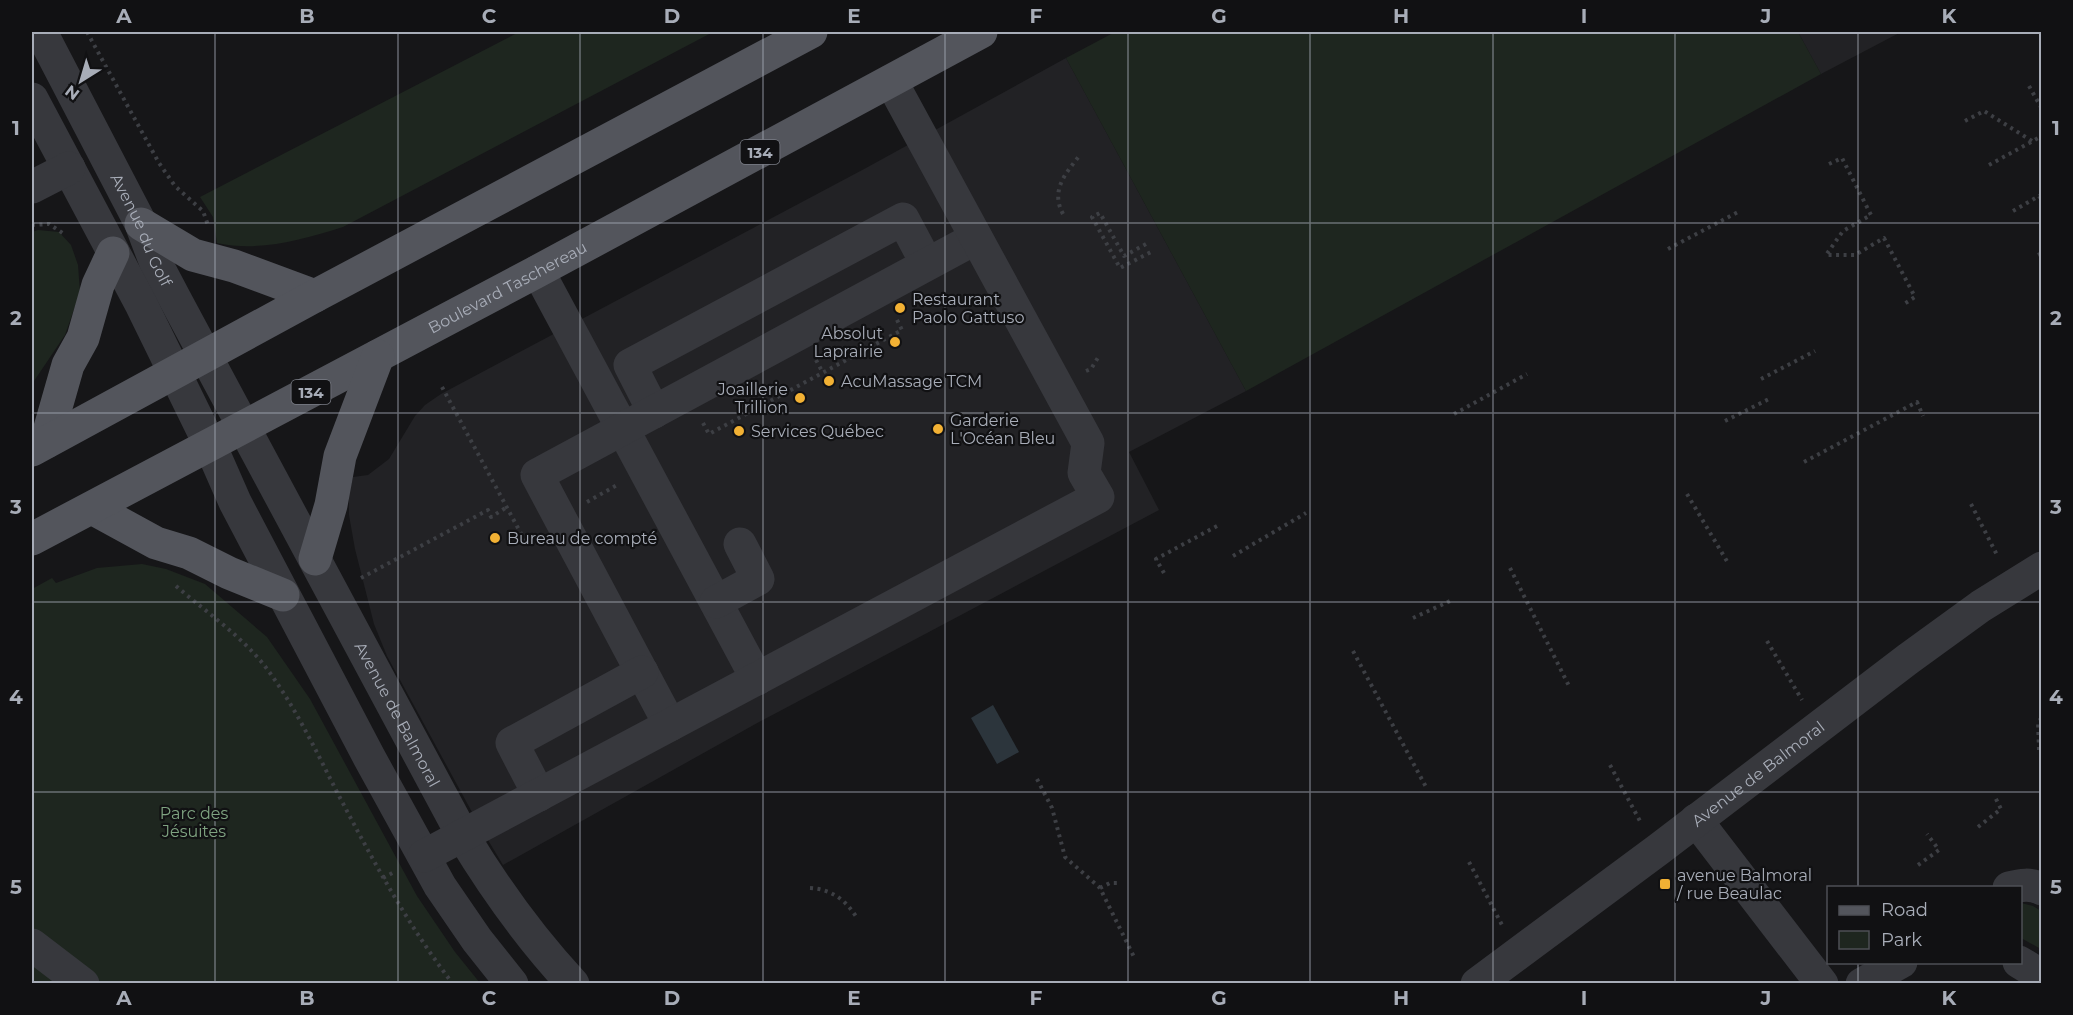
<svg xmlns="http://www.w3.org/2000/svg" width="2073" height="1015" font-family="Montserrat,sans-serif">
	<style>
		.built { fill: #222225 }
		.green { fill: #1e261f }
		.water { fill: #2c353c }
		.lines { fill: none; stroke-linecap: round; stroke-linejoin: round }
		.path { stroke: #3d3f44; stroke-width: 4; stroke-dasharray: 3 4.5; stroke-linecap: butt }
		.minor { stroke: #37383d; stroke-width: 33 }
		.major { stroke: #53555c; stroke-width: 33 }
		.grid { fill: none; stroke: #a8adb8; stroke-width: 1.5; stroke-opacity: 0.55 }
		.poi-dot { fill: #f2b134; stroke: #111113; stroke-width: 2 }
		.labels { text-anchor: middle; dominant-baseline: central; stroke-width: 4.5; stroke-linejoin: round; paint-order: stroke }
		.shield { fill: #111113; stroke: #7b7e86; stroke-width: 1.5 }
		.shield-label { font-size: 15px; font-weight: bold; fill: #a8adb8 }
		.street-label { font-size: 16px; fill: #a8adb8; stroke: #111113 }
		.poi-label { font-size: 16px; fill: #a8adb8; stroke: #111113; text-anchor: start }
		.park-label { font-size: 16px; fill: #7fa381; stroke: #111113 }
		.neatline { fill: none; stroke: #a8adb8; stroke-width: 2 }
		.grid-label { font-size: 20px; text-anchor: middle; font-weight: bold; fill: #a8adb8 }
	</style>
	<rect width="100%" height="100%" fill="#161618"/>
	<path class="built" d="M 1798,32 L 1901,32 L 1821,74 Z
		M 1066,58 L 1246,391 L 1129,452 L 1159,510 L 759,722 L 503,865 L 479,825 L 387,656 L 374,624 L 355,549 L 349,515 L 349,493 L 353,477 L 368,475 L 389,459 L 415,416 L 425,405 L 441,394 L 866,168 Z"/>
	<path class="green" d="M 519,32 L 713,32 L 343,227 C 301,240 260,252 217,243 L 213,217 L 200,197 Z
		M 1115,32 L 1798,32 L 1821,74 L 1246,391 L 1066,58 Z
		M 38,230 L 59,232 L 71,245 L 78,265 L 80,292 L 65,335 L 32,384 L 32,232 Z
		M 142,564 L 166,569 L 205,584 L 267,637 L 310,699 L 417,896 L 455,952 L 480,983 L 32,984 L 32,589 L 52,578 L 56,583 L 97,568 Z
		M 2021,903 L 2033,906 L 2041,911 L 2041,949 L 2021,938 Z"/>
	<path class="water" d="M 993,705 L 1019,752 L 997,764 L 971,718 Z"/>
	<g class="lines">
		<path class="path" d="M 87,32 L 159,163 L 175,186 L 203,211 L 208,225
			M 2029,86 L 2042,109
			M 1965,121 L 1984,111 L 2032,141
			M 1829,164 L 1842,158 L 1871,215 L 1843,231 L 1826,255 L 1855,255 L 1884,238 L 1915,297 L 1904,304
			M 1989,165 L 2042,136
			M 2013,211 L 2039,196 L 2042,200
			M 1063,214 C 1050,190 1066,173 1080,155
			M 32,225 L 49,224 L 64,234
			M 1146,244 L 1124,256 L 1100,213 L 1092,217 L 1120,268 L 1151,252
			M 1668,249 L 1740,211
			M 2038,255 L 2042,253
			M 816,360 L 823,373
			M 1086,371 L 1091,369 L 1099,356
			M 1761,379 L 1815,351
			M 442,387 L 525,541 L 532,537
			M 1454,414 L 1527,374
			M 1725,421 L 1771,398
			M 703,423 L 709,434 L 902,330 L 896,318
			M 1804,462 L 1917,402 L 1923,416
			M 1687,494 L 1728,563
			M 587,502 L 617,485
			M 1971,504 L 1998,557
			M 1233,556 L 1306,513
			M 1510,568 L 1570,688
			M 1164,573 L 1156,559 L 1217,526
			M 361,578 L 488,510 L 491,517 L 507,507
			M 176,586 C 206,612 239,634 264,665 C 294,704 315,749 337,792 C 372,859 407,924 453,984
			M 1413,618 L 1450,601
			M 1767,641 L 1802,700
			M 1353,651 L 1426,787
			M 2039,750 L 2038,721 L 2042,719
			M 1610,765 L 1641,823
			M 1037,779 L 1052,808 L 1065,857 L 1100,888 L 1134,957
			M 1978,827 L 2001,809 L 1995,797
			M 1469,862 L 1502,925
			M 1918,865 L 1939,850 L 1927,834
			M 383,878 L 396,871
			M 810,888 C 831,889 846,900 857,918
			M 1100,888 L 1110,883 L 1120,883"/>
		<g class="minor">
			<path id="s1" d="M 41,32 L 141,224 L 155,261 L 175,299 L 463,836 C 495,889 531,939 573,984"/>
			<path d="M 32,99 L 141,304 L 210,445 L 235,502 L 369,757 L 440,886 L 477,940 L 512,984"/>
			<path d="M 32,187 L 69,168"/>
			<path d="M 538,271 L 757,679"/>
			<path d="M 654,412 L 630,365 L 903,219 L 927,264"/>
			<path d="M 716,602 L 758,579 L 740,544"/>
			<path d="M 670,725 L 537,475 L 976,238"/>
			<path d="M 539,795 L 512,743 L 642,672"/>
			<path d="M 1696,820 L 1822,984"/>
			<path d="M 424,856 L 1098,497 L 1084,473 L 1088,443 L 891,81"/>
			<path d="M 2009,888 C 2020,885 2031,883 2042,889"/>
			<path d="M 32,945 L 83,984"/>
			<path d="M 2019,962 L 2042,976"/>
			<path id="s2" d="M 1477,984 L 1659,849 L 1908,659 L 1981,606 L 2042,568"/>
			<path d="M 1862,984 L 1901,962"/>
		</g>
		<g class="major">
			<path d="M 141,224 L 193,255 L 234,266 L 315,296"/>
			<path d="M 46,442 L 68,365 L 83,338 L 98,285 L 113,253"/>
			<path d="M 32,450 L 315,296 L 811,32"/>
			<path d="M 92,508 L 156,543 L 189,553 L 229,573 L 283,595"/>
			<path id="s3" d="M 32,539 L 538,271 L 981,32"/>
			<path d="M 315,559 L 331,505 L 340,456 L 378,356"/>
		</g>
	</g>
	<path class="grid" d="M 215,32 L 215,984M 398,32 L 398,984M 580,32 L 580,984M 763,32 L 763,984M 945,32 L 945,984M 1128,32 L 1128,984M 1310,32 L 1310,984M 1493,32 L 1493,984M 1675,32 L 1675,984M 1858,32 L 1858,888M 32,223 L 2042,223M 32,413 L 2042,413M 32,602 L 2042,602M 32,792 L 2042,792M 1858,962 L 1858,984"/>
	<g class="poi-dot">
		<circle cx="900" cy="308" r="6"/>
		<circle cx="895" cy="342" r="6"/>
		<circle cx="829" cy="381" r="6"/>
		<circle cx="800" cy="398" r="6"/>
		<circle cx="938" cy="429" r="6"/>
		<circle cx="739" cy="431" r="6"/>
		<circle cx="495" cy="538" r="6"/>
		<rect x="1659" y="878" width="12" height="12" rx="3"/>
	</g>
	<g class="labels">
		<g class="shield">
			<rect x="740.5" y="140" width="39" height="24" rx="4.5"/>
			<rect x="291.5" y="380" width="39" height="24" rx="4.5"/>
		</g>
		<g class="shield-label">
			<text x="760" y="152">134</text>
			<text x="311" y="392">134</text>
		</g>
		<g class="street-label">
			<text stroke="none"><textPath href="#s1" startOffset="222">Avenue du Golf</textPath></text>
			<text stroke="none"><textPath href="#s3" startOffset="538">Boulevard Taschereau</textPath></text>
			<text stroke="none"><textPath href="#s1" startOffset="770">Avenue de Balmoral</textPath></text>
			<text stroke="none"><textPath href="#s2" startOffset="351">Avenue de Balmoral</textPath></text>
		</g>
		<g class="poi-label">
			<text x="912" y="299">Restaurant<tspan x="912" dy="18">Paolo Gattuso</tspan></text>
			<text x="883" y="333" text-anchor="end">Absolut<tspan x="883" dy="18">Laprairie</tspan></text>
			<text x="841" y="381">AcuMassage TCM</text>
			<text x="788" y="389" text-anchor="end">Joaillerie<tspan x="788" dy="18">Trillion</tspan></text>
			<text x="950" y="420">Garderie<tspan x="950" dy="18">L'Océan Bleu</tspan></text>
			<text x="751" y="431">Services Québec</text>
			<text x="507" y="538">Bureau de compté</text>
			<text x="1677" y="875">avenue Balmoral<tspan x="1677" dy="18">/ rue Beaulac</tspan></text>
		</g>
		<g class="park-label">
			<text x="194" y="813">Parc des<tspan x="194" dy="18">Jésuites</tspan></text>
		</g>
	</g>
	<rect width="2073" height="1015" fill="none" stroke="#111113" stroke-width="66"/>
	<rect x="1827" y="886" width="195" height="78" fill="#111113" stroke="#4d4f55" stroke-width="1.5"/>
	<rect x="1839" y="906" width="30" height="9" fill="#53555c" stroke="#4d4f55" stroke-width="1.5"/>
	<text x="1881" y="916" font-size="18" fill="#a8adb8">Road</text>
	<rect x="1839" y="931" width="30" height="18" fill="#1e261f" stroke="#4d4f55" stroke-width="1.5"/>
	<text x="1881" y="946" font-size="18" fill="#a8adb8">Park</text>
	<g transform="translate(81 81) rotate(217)" stroke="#111113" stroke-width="4.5" paint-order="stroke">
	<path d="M0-4.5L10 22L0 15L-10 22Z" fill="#a8adb8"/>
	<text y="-9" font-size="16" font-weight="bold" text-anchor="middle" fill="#a8adb8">N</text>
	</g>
	<rect x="33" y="33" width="2007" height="949" class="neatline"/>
	<g class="grid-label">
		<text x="124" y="23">A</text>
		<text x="307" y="23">B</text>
		<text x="489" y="23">C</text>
		<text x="672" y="23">D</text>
		<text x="854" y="23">E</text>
		<text x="1036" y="23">F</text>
		<text x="1219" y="23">G</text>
		<text x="1401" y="23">H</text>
		<text x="1584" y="23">I</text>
		<text x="1766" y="23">J</text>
		<text x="1949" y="23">K</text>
		<text x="16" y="135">1</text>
		<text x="2056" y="135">1</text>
		<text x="16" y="325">2</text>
		<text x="2056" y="325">2</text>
		<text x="16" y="514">3</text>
		<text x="2056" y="514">3</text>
		<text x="16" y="704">4</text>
		<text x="2056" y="704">4</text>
		<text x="16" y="894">5</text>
		<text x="2056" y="894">5</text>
		<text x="124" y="1005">A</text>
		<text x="307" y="1005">B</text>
		<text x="489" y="1005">C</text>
		<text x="672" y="1005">D</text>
		<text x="854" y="1005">E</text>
		<text x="1036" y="1005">F</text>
		<text x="1219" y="1005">G</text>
		<text x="1401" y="1005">H</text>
		<text x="1584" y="1005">I</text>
		<text x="1766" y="1005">J</text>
		<text x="1949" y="1005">K</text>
	</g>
</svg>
